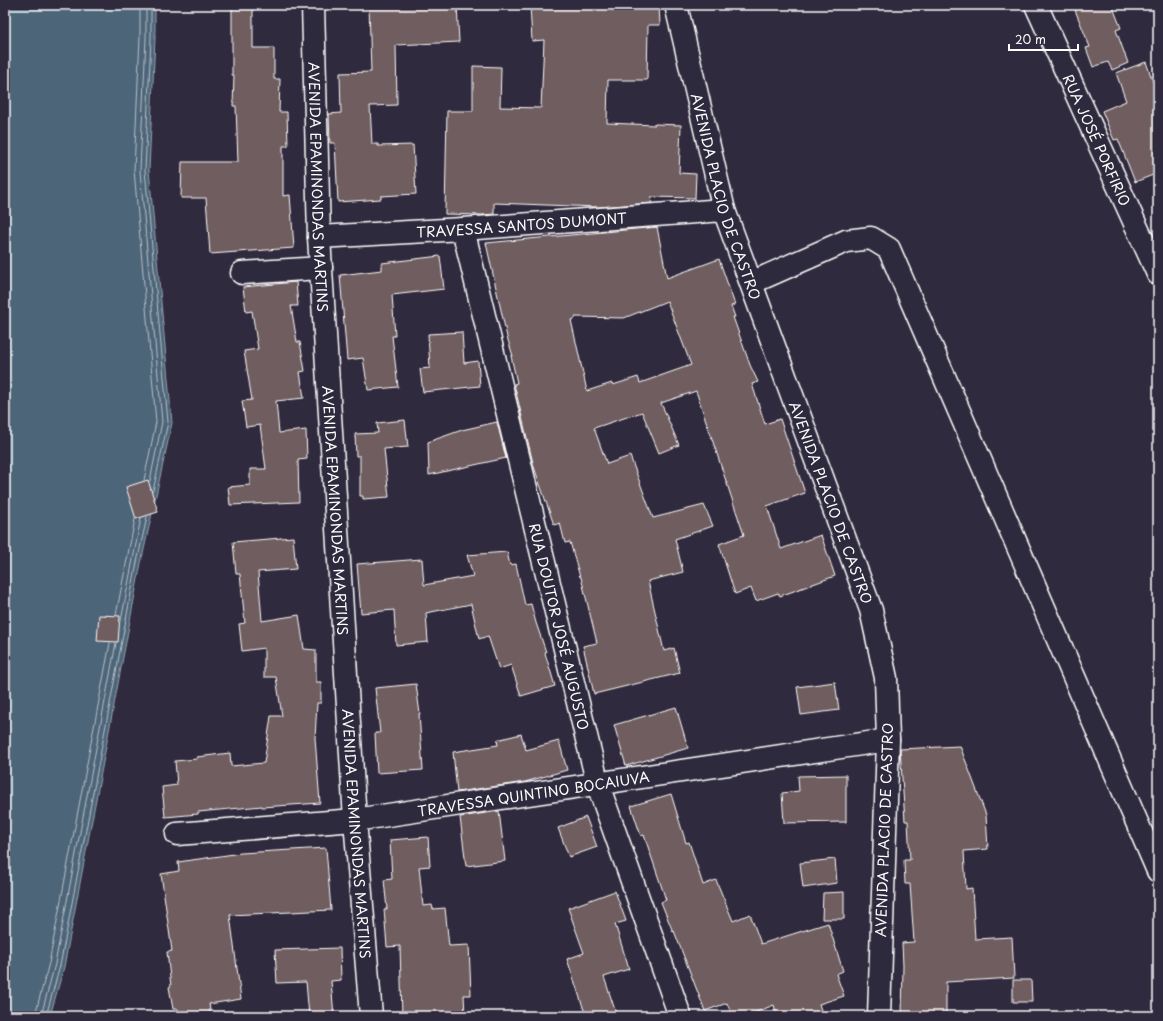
<svg xmlns="http://www.w3.org/2000/svg" width="1163" height="1021" font-family="'Playpen Sans',sans-serif">
	<style>
		.water { fill: #4e6579; stroke: #95a3af }
		.lines { fill: none; stroke-linecap: round; stroke-linejoin: round }
		.shore { stroke: #b8c1c9; stroke-width: 1 }
		.building { fill: #705d5e; stroke: #fff; fill-rule: evenodd }
		.minor-casing { stroke: #fff; stroke-width: 25 }
		.minor { stroke: #2f2a3d; stroke-width: 22 }
		.labels { text-anchor: middle; dominant-baseline: central; stroke-width: 3.5; stroke-linejoin: round; paint-order: stroke }
		.street-label { font-size: 14px; fill: #fff; stroke: #2f2a3d }
	</style>
	<rect width="100%" height="100%" fill="#2f2a3d"/>
	<filter id="ink" filterUnits="userSpaceOnUse"><feTurbulence type="fractalNoise" baseFrequency=".025" numOctaves="2"/><feDisplacementMap in="SourceGraphic" scale="8" xChannelSelector="R" yChannelSelector="G"/><feConvolveMatrix kernelMatrix="1 2 1 2 8 2 1 2 1" color-interpolation-filters="sRGB"/></filter>
	<g filter="url(#ink)">
		<path class="water" d="M 5,5 L 155,5 L 155,38 L 149,170 L 172,423 L 141,563 L 64,967 L 50,1016 L 5,1016 Z"/>
		<g class="lines">
			<path class="shore" d="M 140,5 L 140,37 L 134,170 L 156,422 L 144,480
				M 146,5 L 146,38 L 140,170 L 162,422 L 150,481
				M 151,5 L 151,38 L 145,170 L 168,422 L 153,491
				M 116,615 L 135,519
				M 121,621 L 141,518
				M 35,1016 L 36,1011 L 49,963 L 110,643
				M 41,1016 L 55,964 L 116,643
				M 46,1016 L 60,966 L 137,562 L 147,517"/>
		</g>
		<path class="building" d="M 232,5 L 253,5 L 253,48 L 274,48 L 274,79 L 280,79 L 279,112 L 287,112 L 288,146 L 283,146 L 283,196 L 290,195 L 294,248 L 210,254 L 206,198 L 181,198 L 182,162 L 238,162 L 236,106 L 233,106 L 234,75 L 232,75 Z
			M 369,5 L 457,5 L 459,42 L 396,45 L 397,105 L 370,106 L 372,144 L 378,144 L 378,146 L 413,145 L 416,194 L 381,196 L 381,199 L 338,202 L 335,143 L 330,143 L 329,114 L 341,113 L 340,73 L 371,72 Z
			M 530,5 L 659,5 L 660,25 L 648,25 L 647,80 L 608,80 L 607,123 L 655,125 L 655,124 L 681,125 L 679,173 L 696,174 L 695,198 L 651,197 L 652,203 L 598,207 L 494,203 L 494,214 L 482,215 L 445,214 L 447,111 L 473,111 L 473,66 L 501,67 L 500,107 L 541,108 L 544,40 L 532,41 Z
			M 1087,5 L 1112,5 L 1121,28 L 1116,30 L 1128,63 L 1112,70 L 1108,62 L 1093,67 L 1086,48 L 1090,47 L 1075,10 Z
			M 1146,62 L 1158,96 L 1158,173 L 1135,182 L 1118,139 L 1114,140 L 1102,111 L 1126,101 L 1116,73 Z
			M 657,227 L 667,278 L 719,259 L 735,305 L 731,306 L 735,317 L 733,317 L 750,365 L 758,382 L 752,384 L 765,424 L 780,419 L 805,493 L 767,506 L 781,549 L 821,535 L 835,576 L 780,596 L 778,593 L 756,601 L 751,588 L 735,594 L 719,544 L 744,535 L 696,391 L 661,403 L 679,445 L 659,453 L 642,412 L 594,428 L 607,464 L 630,456 L 653,518 L 704,505 L 713,526 L 675,539 L 683,572 L 648,581 L 664,651 L 674,648 L 680,673 L 594,694 L 583,646 L 597,643 L 581,577 L 580,577 L 570,542 L 565,543 L 560,523 L 554,525 L 534,467 L 522,417 L 514,384 L 517,383 L 511,356 L 513,356 L 507,337 L 486,243 ZM 667,301 L 691,365 L 640,383 L 638,377 L 613,385 L 612,383 L 587,391 L 571,320 L 575,319 L 575,317 L 624,318 Z
			M 440,256 L 444,289 L 392,295 L 395,336 L 392,336 L 398,387 L 368,390 L 363,358 L 347,360 L 340,275 L 382,270 L 382,263 Z
			M 296,282 L 298,306 L 291,306 L 297,342 L 300,342 L 305,371 L 300,372 L 304,398 L 276,401 L 279,433 L 306,430 L 307,459 L 298,460 L 299,502 L 230,505 L 228,487 L 250,485 L 250,469 L 266,469 L 260,425 L 246,427 L 242,401 L 252,400 L 244,351 L 258,349 L 252,311 L 246,312 L 243,287 Z
			M 462,332 L 464,363 L 478,361 L 480,386 L 423,392 L 420,369 L 430,368 L 428,334 Z
			M 405,420 L 408,447 L 384,449 L 389,497 L 363,499 L 363,496 L 360,496 L 360,456 L 356,456 L 355,434 L 378,433 L 377,423 Z
			M 497,422 L 506,458 L 429,475 L 428,442 L 462,430 Z
			M 148,480 L 158,512 L 136,519 L 126,487 Z
			M 293,537 L 296,569 L 258,572 L 262,621 L 299,615 L 304,649 L 316,650 L 316,682 L 321,682 L 321,703 L 317,703 L 315,738 L 320,803 L 262,807 L 262,806 L 198,812 L 198,814 L 165,817 L 162,787 L 177,785 L 175,761 L 197,759 L 197,757 L 230,753 L 231,766 L 264,763 L 271,716 L 282,716 L 276,677 L 264,677 L 264,648 L 242,651 L 239,624 L 245,623 L 240,574 L 236,574 L 233,542 Z
			M 507,552 L 510,565 L 516,564 L 525,605 L 531,604 L 536,623 L 546,652 L 545,653 L 555,686 L 521,696 L 511,665 L 499,669 L 488,636 L 479,639 L 471,604 L 426,613 L 428,642 L 396,645 L 394,610 L 361,613 L 357,564 L 422,559 L 424,585 L 473,576 L 467,555 Z
			M 99,615 L 120,616 L 118,642 L 97,641 Z
			M 835,682 L 839,710 L 801,715 L 797,687 Z
			M 416,684 L 420,714 L 419,714 L 423,770 L 377,773 L 375,733 L 380,733 L 375,688 Z
			M 676,707 L 688,748 L 626,766 L 614,725 Z
			M 521,734 L 526,750 L 559,741 L 567,770 L 525,782 L 457,792 L 453,752 L 498,745 L 497,740 Z
			M 960,746 L 986,815 L 988,849 L 964,851 L 966,889 L 972,888 L 975,939 L 1012,937 L 1014,978 L 946,982 L 946,1016 L 902,1016 L 903,966 L 902,943 L 914,942 L 910,884 L 905,884 L 904,860 L 910,860 L 908,821 L 905,821 L 900,749 Z
			M 846,775 L 846,822 L 784,823 L 782,793 L 799,791 L 798,776 Z
			M 671,794 L 686,843 L 689,842 L 703,885 L 716,880 L 733,921 L 750,914 L 761,944 L 828,923 L 843,971 L 836,974 L 844,996 L 819,1004 L 823,1016 L 777,1016 L 774,1005 L 746,1016 L 732,1016 L 727,1003 L 705,1011 L 674,931 L 673,932 L 661,902 L 666,900 L 644,835 L 641,836 L 631,806 Z
			M 499,811 L 505,861 L 466,866 L 460,817 Z
			M 586,817 L 597,847 L 569,857 L 558,828 Z
			M 428,837 L 430,866 L 419,867 L 423,906 L 432,905 L 433,909 L 445,908 L 449,946 L 469,945 L 471,995 L 464,995 L 465,1016 L 402,1016 L 400,946 L 387,947 L 384,909 L 387,909 L 384,880 L 392,879 L 390,840 Z
			M 326,848 L 331,910 L 230,915 L 241,999 L 209,1004 L 211,1016 L 179,1016 L 178,1009 L 173,1009 L 169,987 L 171,986 L 167,952 L 172,951 L 161,874 L 179,871 L 178,862 L 241,853 Z
			M 835,859 L 837,883 L 803,888 L 800,863 Z
			M 615,891 L 626,921 L 615,924 L 629,969 L 604,977 L 617,1016 L 586,1016 L 567,959 L 584,953 L 568,908 Z
			M 844,892 L 844,919 L 822,919 L 823,893 Z
			M 340,948 L 341,980 L 331,981 L 334,1016 L 309,1016 L 306,982 L 277,983 L 275,950 Z
			M 1013,980 L 1031,980 L 1032,1002 L 1013,1002 Z"/>
		<g class="lines">
			<defs>
				<g id="minor">
					<path id="s1" d="M 313,5 L 319,237 L 355,820 L 371,1016"/>
					<path id="s2" d="M 676,5 L 724,210 L 871,610 L 886,678 L 888,740 L 879,1016"/>
					<path id="s3" d="M 1036,5 L 1158,274"/>
					<path id="s4" d="M 463,229 L 598,785 L 680,1016"/>
					<path id="s5" d="M 319,237 L 463,229 L 724,210"/>
					<path d="M 242,273 L 321,268"/>
					<path d="M 751,283 L 846,241 L 871,238 L 889,249 L 1158,871"/>
					<path id="s6" d="M 177,834 L 355,820 L 888,740"/>
				</g>
			</defs>
			<use href="#minor" class="minor-casing"/>
			<use href="#minor" class="minor"/>
		</g>
	</g>
	<g class="labels">
		<g class="street-label">
			<text stroke="none"><textPath href="#s3" startOffset="148">RUA JOSÉ PORFIRIO</textPath></text>
			<text stroke="none"><textPath href="#s1" startOffset="182">AVENIDA EPAMINONDAS MARTINS</textPath></text>
			<text stroke="none"><textPath href="#s2" startOffset="198">AVENIDA PLACIO DE CASTRO</textPath></text>
			<text stroke="none"><textPath href="#s5" startOffset="203">TRAVESSA SANTOS DUMONT</textPath></text>
			<text stroke="none"><textPath href="#s2" startOffset="522">AVENIDA PLACIO DE CASTRO</textPath></text>
			<text stroke="none"><textPath href="#s1" startOffset="506">AVENIDA EPAMINONDAS MARTINS</textPath></text>
			<text stroke="none"><textPath href="#s4" startOffset="409">RUA DOUTOR JOSÉ AUGUSTO</textPath></text>
			<text stroke="none"><textPath href="#s6" startOffset="359">TRAVESSA QUINTINO BOCAIUVA</textPath></text>
			<text transform="translate(884 830) rotate(-88)">AVENIDA PLACIO DE CASTRO</text>
			<text stroke="none"><textPath href="#s1" startOffset="830">AVENIDA EPAMINONDAS MARTINS</textPath></text>
		</g>
	</g>
	<rect width="1163" height="1021" fill="none" stroke="#2f2a3d" stroke-width="20"/>
	<rect x="10" y="10" width="1143" height="1001" fill="none" stroke="#fff" stroke-width="1.5" filter="url(#ink)"/>
	<path d="M1009 44v6h69v-6" fill="none" stroke="#ffffff" stroke-width="2"/>
	<text x="1015" y="44" font-size="12" fill="#ffffff" stroke="#2f2a3d" stroke-width="3" paint-order="stroke">20 m</text>
</svg>
